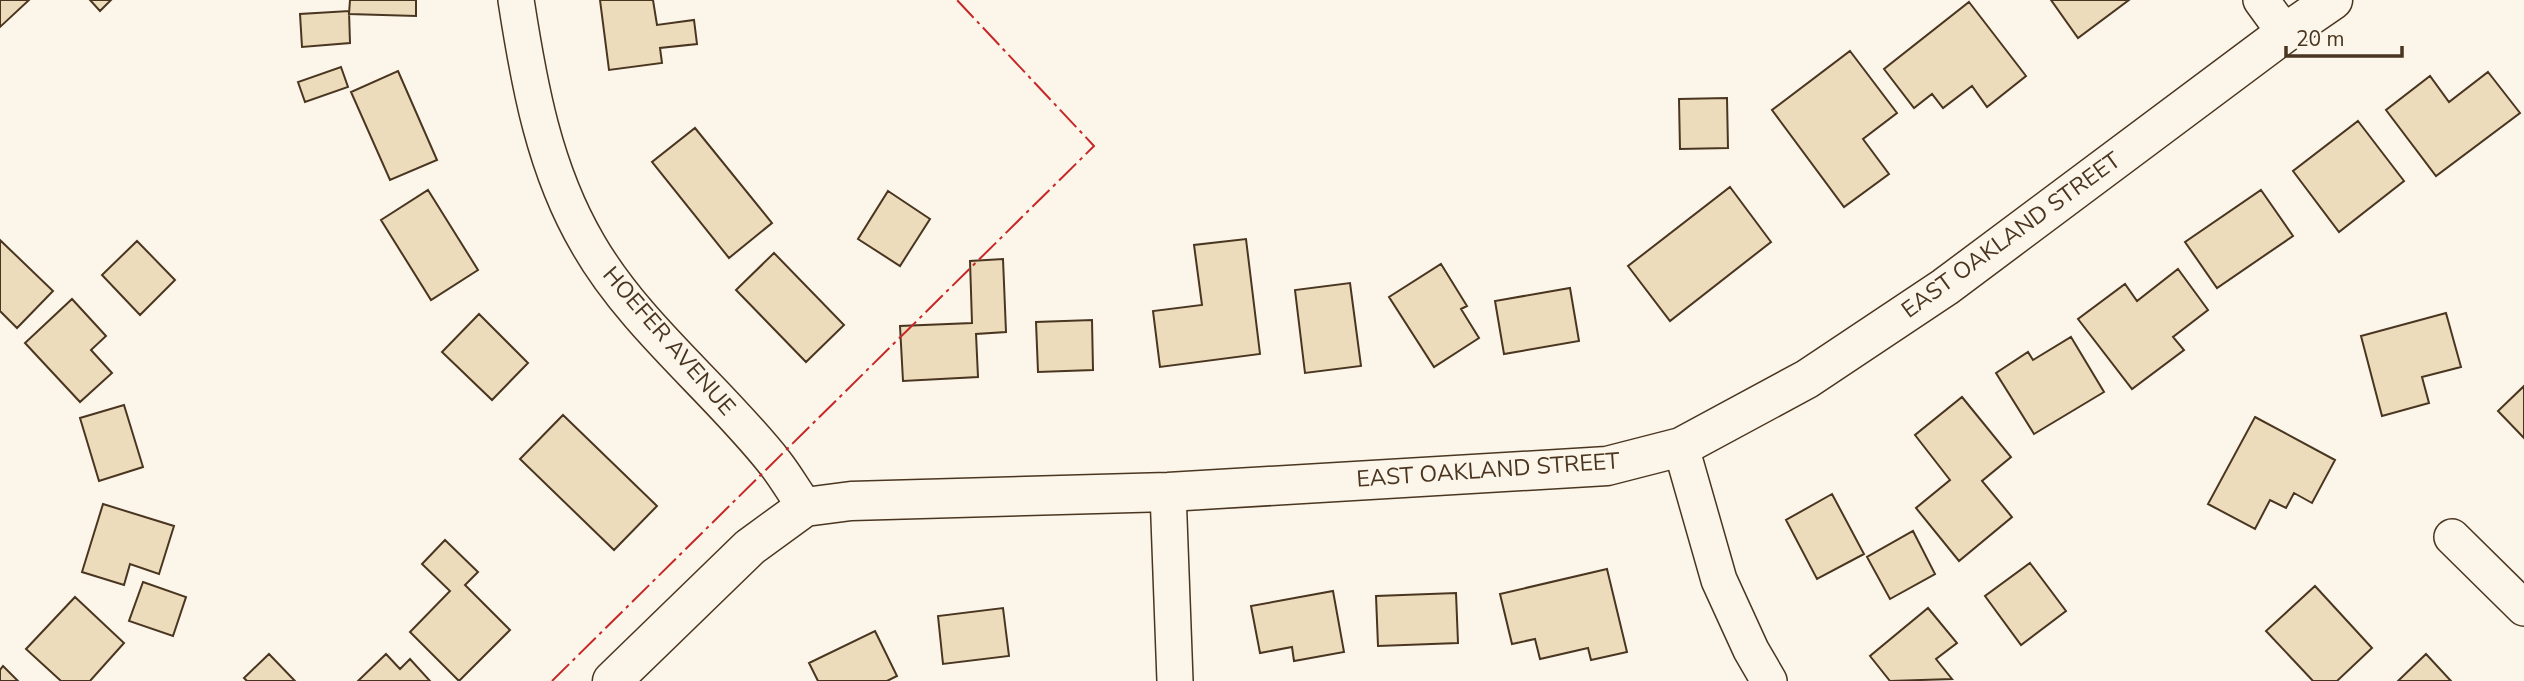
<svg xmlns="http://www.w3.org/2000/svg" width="2524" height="681" font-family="'Nunito Sans',sans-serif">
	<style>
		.building { fill: #ecdcbc; stroke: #4a3520; stroke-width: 2 }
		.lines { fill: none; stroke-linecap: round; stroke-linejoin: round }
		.street-casing { stroke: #4a3520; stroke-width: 38 }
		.secondary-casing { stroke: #4a3520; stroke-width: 41 }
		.street { stroke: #fbf6e9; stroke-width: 35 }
		.secondary { stroke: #fbf6e9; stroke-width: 38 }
		.power { stroke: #c62828; stroke-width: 2; stroke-dasharray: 24 5 3.5 5; stroke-linecap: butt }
		.labels { text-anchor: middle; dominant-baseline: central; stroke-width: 5; stroke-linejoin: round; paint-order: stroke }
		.street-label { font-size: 23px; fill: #4a3520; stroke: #fbf6e9 }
	</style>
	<rect width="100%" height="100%" fill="#fbf6e9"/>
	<path class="building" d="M 0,0 L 29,0 L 0,27 Z
		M 90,0 L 111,0 L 100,11 Z
		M 350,0 L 416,0 L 416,16 L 349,14 Z
		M 600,0 L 653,0 L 657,25 L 694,20 L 697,44 L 660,48 L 662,63 L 609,70 Z
		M 2051,0 L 2129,0 L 2078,38 Z
		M 1969,2 L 2026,76 L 1987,107 L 1972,86 L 1943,108 L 1932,94 L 1914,108 L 1884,69 Z
		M 349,11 L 350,43 L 302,47 L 300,14 Z
		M 1850,51 L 1897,113 L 1863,139 L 1889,174 L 1844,207 L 1772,110 Z
		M 341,67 L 348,87 L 305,102 L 298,82 Z
		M 398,71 L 437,160 L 390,180 L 351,92 Z
		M 2488,72 L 2520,113 L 2436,176 L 2386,110 L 2430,76 L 2449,102 Z
		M 1727,98 L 1728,148 L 1680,149 L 1679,99 Z
		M 2358,121 L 2404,181 L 2339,232 L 2293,171 Z
		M 695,128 L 772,223 L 729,258 L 652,162 Z
		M 1730,187 L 1771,242 L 1670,321 L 1628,266 Z
		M 428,190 L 478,270 L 431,300 L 381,220 Z
		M 2261,190 L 2293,236 L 2217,288 L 2185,242 Z
		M 888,191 L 930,219 L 900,266 L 858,239 Z
		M 1246,239 L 1260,354 L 1160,367 L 1153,311 L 1202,305 L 1194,245 Z
		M 0,240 L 53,291 L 17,328 L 0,311 Z
		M 137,241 L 175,280 L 140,315 L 102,275 Z
		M 774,253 L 844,325 L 806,362 L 736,290 Z
		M 1003,259 L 1006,332 L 976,334 L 978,377 L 903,381 L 900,326 L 972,323 L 970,261 Z
		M 1441,264 L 1467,306 L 1461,309 L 1479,338 L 1434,367 L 1389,297 Z
		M 2178,269 L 2208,310 L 2173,337 L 2184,350 L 2132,389 L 2078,319 L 2125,284 L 2137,301 Z
		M 1350,283 L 1361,366 L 1305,373 L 1295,290 Z
		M 1570,288 L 1579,341 L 1504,354 L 1495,301 Z
		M 72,299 L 106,336 L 91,350 L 112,373 L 80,402 L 25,343 Z
		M 2446,313 L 2461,367 L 2422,377 L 2429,403 L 2382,416 L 2361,336 Z
		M 479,314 L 528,363 L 492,400 L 442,352 Z
		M 1092,320 L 1093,370 L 1038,372 L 1036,322 Z
		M 2071,337 L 2104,392 L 2034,434 L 1996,373 L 2028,352 L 2033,360 Z
		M 2524,386 L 2524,438 L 2498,411 Z
		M 1962,397 L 2011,457 L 1982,481 L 2012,517 L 1959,561 L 1916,508 L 1950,480 L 1915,435 Z
		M 124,405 L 143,467 L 99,481 L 80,418 Z
		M 563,415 L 657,506 L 614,550 L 520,459 Z
		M 2255,417 L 2335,460 L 2312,503 L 2294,493 L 2286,508 L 2270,500 L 2255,529 L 2208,504 Z
		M 1832,494 L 1864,554 L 1817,579 L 1786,520 Z
		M 103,504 L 174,526 L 159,574 L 130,564 L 124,585 L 82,572 Z
		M 1913,531 L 1935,574 L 1890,599 L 1867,557 Z
		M 445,540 L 478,572 L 465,585 L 510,630 L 459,681 L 410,632 L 450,591 L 422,564 Z
		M 2030,563 L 2066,611 L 2021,645 L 1985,596 Z
		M 1607,569 L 1627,652 L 1591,660 L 1588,648 L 1540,659 L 1535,639 L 1512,644 L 1500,594 Z
		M 143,582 L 186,597 L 173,636 L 129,621 Z
		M 2315,586 L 2372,648 L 2337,681 L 2313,681 L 2266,631 Z
		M 1333,591 L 1344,652 L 1294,661 L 1292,647 L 1260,653 L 1251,606 Z
		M 1456,593 L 1458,643 L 1378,646 L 1376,596 Z
		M 75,597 L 124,643 L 90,681 L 61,681 L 26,649 Z
		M 1003,608 L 1009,656 L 943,664 L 938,616 Z
		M 1928,608 L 1957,643 L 1936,659 L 1952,679 L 1890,681 L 1870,656 Z
		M 875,631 L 897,676 L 887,681 L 818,681 L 809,663 Z
		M 269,654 L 295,681 L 247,681 L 244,678 Z
		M 386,654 L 400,669 L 410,659 L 430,681 L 358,681 Z
		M 2426,654 L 2451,681 L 2398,681 Z
		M 3,666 L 18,681 L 0,681 L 0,670 Z"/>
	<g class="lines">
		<defs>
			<path id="street" d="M 516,0 C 529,84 544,169 588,244 C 635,326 717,389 775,463 C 786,477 795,493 805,507
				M 2261,0 L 2285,33
				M 1681,447 L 1719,580 L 1751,650 L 1769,681
				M 1168,492 L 1175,681
				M 2452,537 L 2524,608"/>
			<path id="secondary" d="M 612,681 L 750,547 L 805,507 L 851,501 L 1168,492 L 1607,466 L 1681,447 L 1807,379 L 1945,287 L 2285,33 L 2333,0"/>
		</defs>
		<use href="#street" class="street-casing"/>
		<use href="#secondary" class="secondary-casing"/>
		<use href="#street" class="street"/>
		<use href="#secondary" class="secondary"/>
		<path class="power" d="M 552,681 L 1094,146 L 957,0"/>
	</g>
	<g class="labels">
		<g class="street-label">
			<text transform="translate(2011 235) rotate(-36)">EAST OAKLAND STREET</text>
			<text transform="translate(669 341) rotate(49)">HOEFER AVENUE</text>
			<text transform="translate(1488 470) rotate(-4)">EAST OAKLAND STREET</text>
		</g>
	</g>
	<path d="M2286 46v10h116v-10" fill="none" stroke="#4a3520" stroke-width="3.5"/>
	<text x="2296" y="46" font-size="21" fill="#4a3520" stroke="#fbf6e9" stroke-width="5" paint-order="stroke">20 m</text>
</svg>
